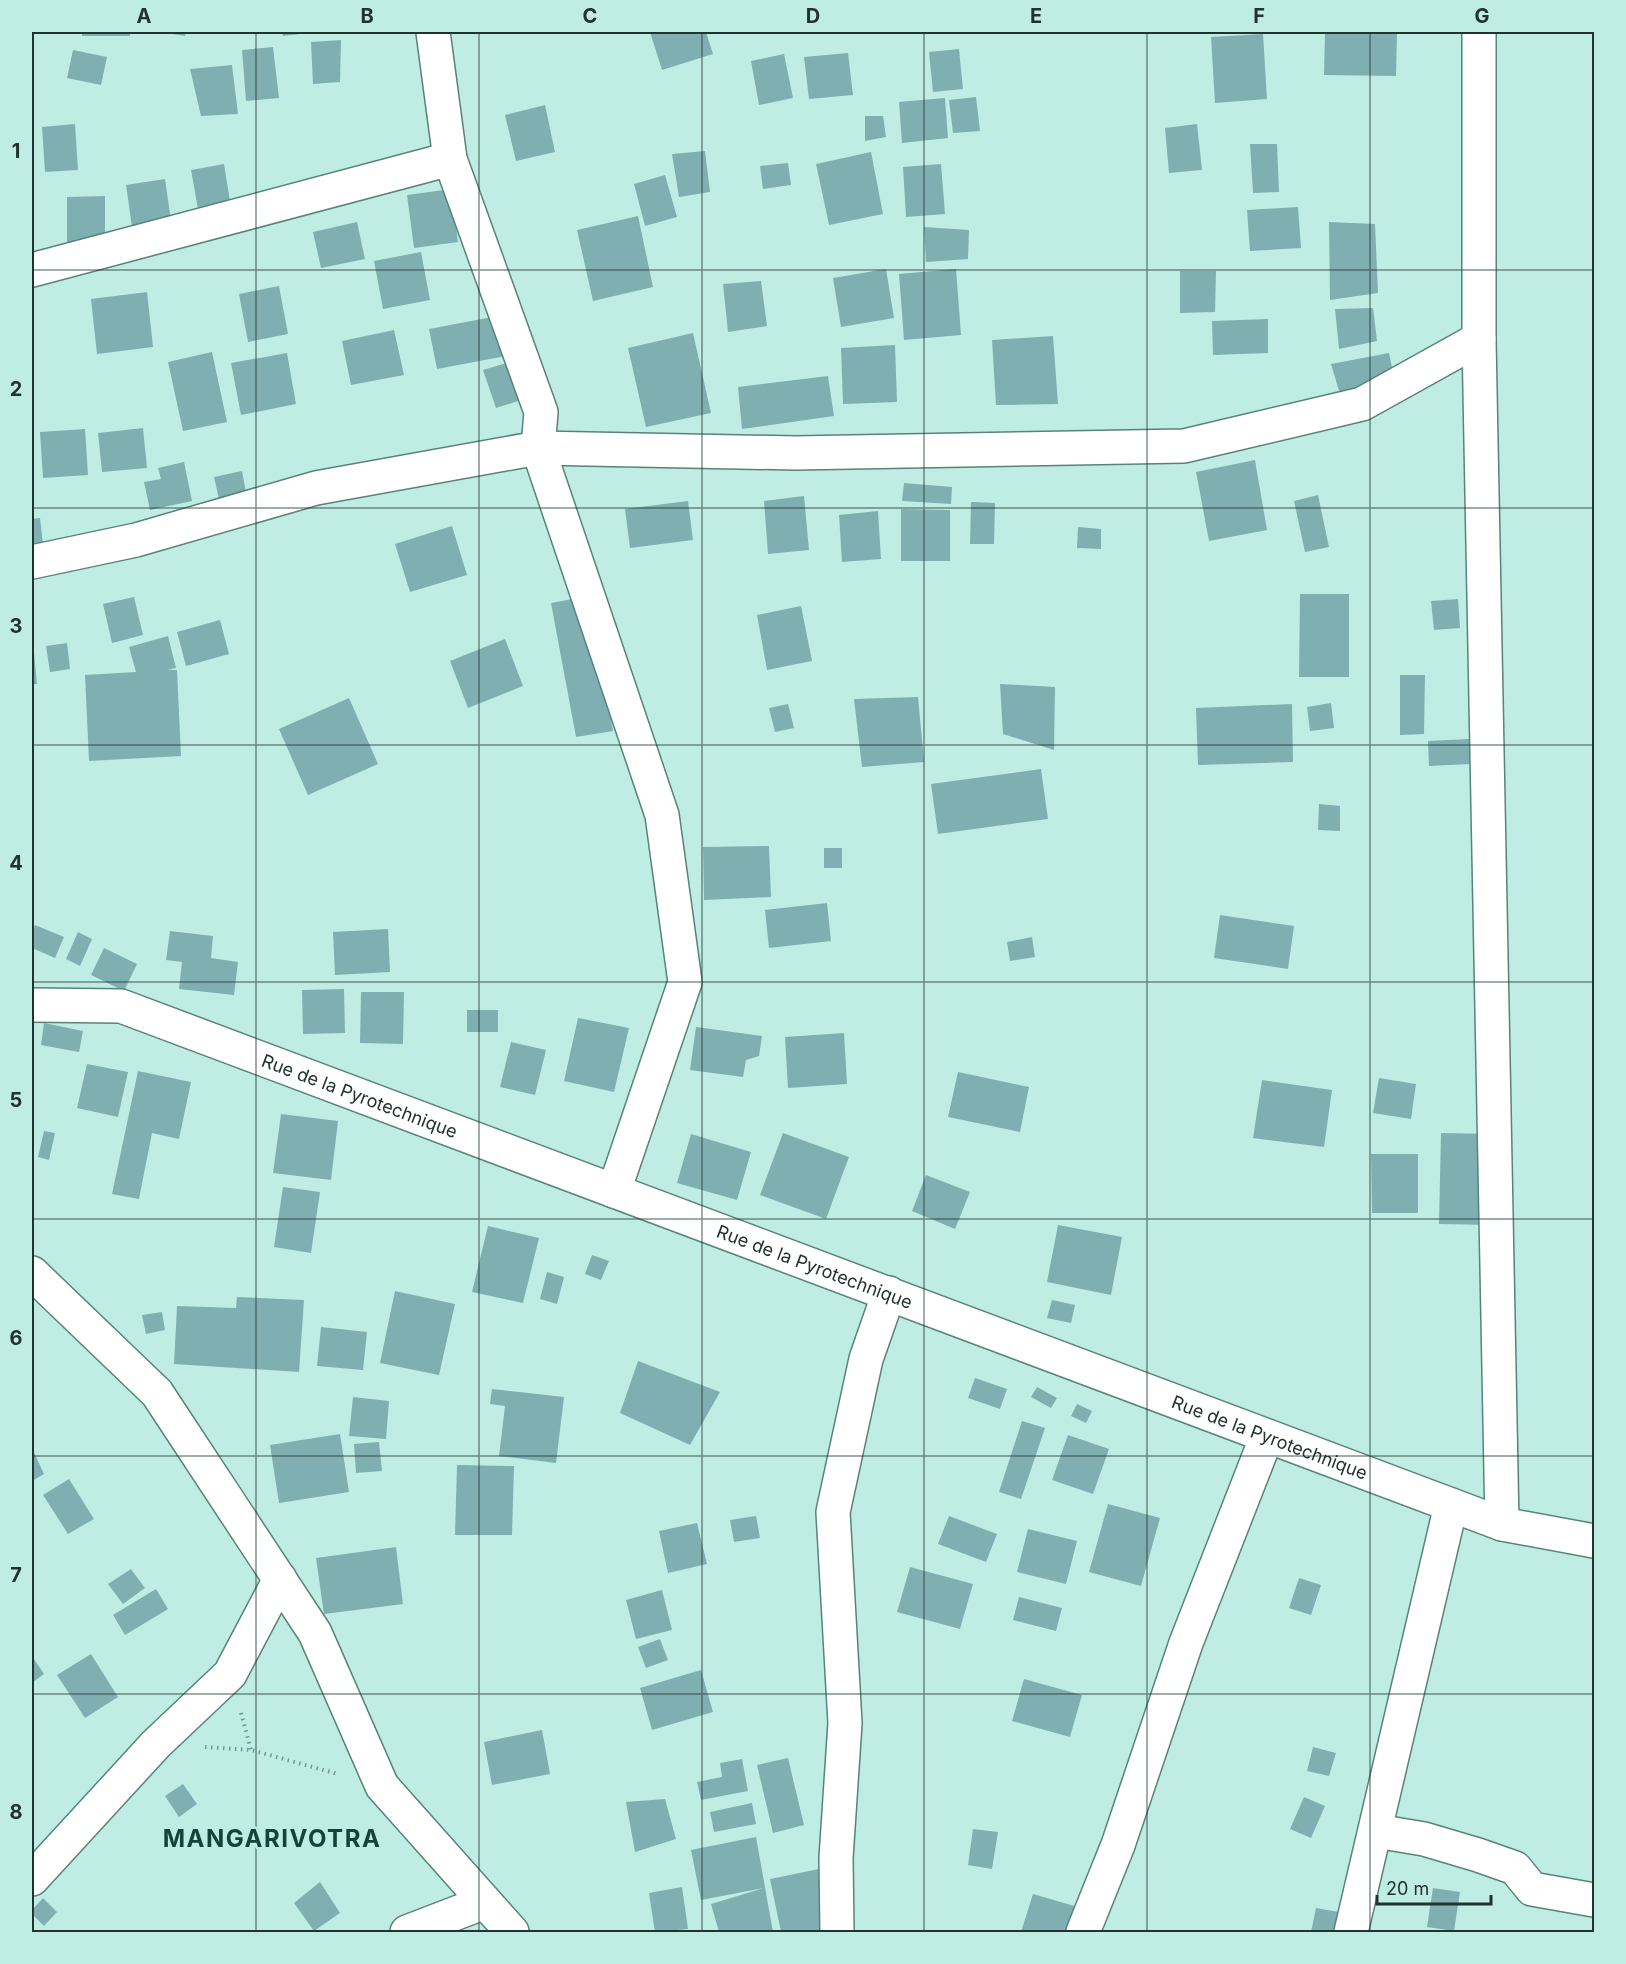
<svg xmlns="http://www.w3.org/2000/svg" width="1626" height="1964" font-family="Inter,sans-serif">
	<style>
		.building { fill: #80afb1 }
		.lines { fill: none; stroke-linecap: round; stroke-linejoin: round }
		.minor-casing { stroke: #58837b; stroke-width: 36 }
		.path { stroke: #75958f; stroke-width: 4; stroke-dasharray: 1.5 4.5; stroke-linecap: butt }
		.minor { stroke: #fff; stroke-width: 33 }
		.grid { fill: none; stroke: #21332f; stroke-width: 1.5; stroke-opacity: 0.55 }
		.labels { text-anchor: middle; dominant-baseline: central; stroke-width: 5; stroke-linejoin: round; paint-order: stroke }
		.street-label { font-size: 18px; fill: #21332f; stroke: #bfede4 }
		.district-label { font-size: 24px; font-weight: bold; letter-spacing: 1.5px; fill: #17423b; stroke: #bfede4 }
		.neatline { fill: none; stroke: #21332f; stroke-width: 2 }
		.grid-label { font-size: 20px; text-anchor: middle; font-weight: bold; fill: #21332f }
	</style>
	<rect width="100%" height="100%" fill="#bfede4"/>
	<path class="building" d="M 82,32 L 130,32 L 130,36 L 82,36 Z
		M 160,32 L 186,32 L 185,36 Z
		M 282,32 L 308,32 L 308,33 L 283,36 Z
		M 650,32 L 706,32 L 713,54 L 662,70 Z
		M 1325,32 L 1397,32 L 1396,76 L 1324,75 Z
		M 1263,34 L 1267,99 L 1215,103 L 1211,37 Z
		M 341,40 L 340,82 L 313,84 L 311,42 Z
		M 273,47 L 279,98 L 246,101 L 242,50 Z
		M 959,49 L 963,89 L 933,92 L 929,52 Z
		M 73,50 L 107,57 L 101,85 L 67,78 Z
		M 848,53 L 853,95 L 809,99 L 804,57 Z
		M 784,54 L 793,98 L 759,105 L 751,61 Z
		M 232,65 L 238,114 L 201,116 L 190,69 Z
		M 976,97 L 980,131 L 953,133 L 949,100 Z
		M 945,98 L 948,138 L 902,143 L 899,102 Z
		M 545,105 L 555,152 L 516,161 L 505,115 Z
		M 865,116 L 883,116 L 886,137 L 865,141 Z
		M 75,124 L 78,170 L 45,172 L 42,127 Z
		M 1197,124 L 1202,170 L 1169,173 L 1165,128 Z
		M 1250,144 L 1277,144 L 1279,192 L 1253,193 Z
		M 705,151 L 710,192 L 679,197 L 672,154 Z
		M 871,152 L 883,214 L 829,225 L 816,164 Z
		M 788,163 L 791,185 L 763,189 L 760,166 Z
		M 224,164 L 233,220 L 201,226 L 191,170 Z
		M 941,164 L 945,214 L 906,217 L 903,167 Z
		M 665,175 L 677,217 L 645,226 L 634,184 Z
		M 165,179 L 173,235 L 134,241 L 126,185 Z
		M 451,189 L 458,242 L 414,248 L 407,195 Z
		M 105,196 L 105,243 L 67,244 L 67,197 Z
		M 1298,207 L 1301,248 L 1250,251 L 1247,210 Z
		M 638,216 L 653,287 L 593,301 L 577,230 Z
		M 357,222 L 365,259 L 321,268 L 313,232 Z
		M 1329,222 L 1375,224 L 1378,293 L 1330,300 Z
		M 924,227 L 969,230 L 968,259 L 926,262 Z
		M 421,252 L 430,300 L 383,309 L 374,261 Z
		M 886,269 L 894,318 L 841,327 L 833,278 Z
		M 956,269 L 961,335 L 904,340 L 899,274 Z
		M 1180,271 L 1216,271 L 1215,312 L 1180,313 Z
		M 761,281 L 767,326 L 728,332 L 723,284 Z
		M 279,286 L 288,334 L 248,342 L 239,294 Z
		M 147,292 L 153,347 L 97,354 L 91,299 Z
		M 1373,308 L 1377,341 L 1339,349 L 1335,309 Z
		M 503,315 L 511,355 L 437,369 L 429,329 Z
		M 1268,319 L 1268,353 L 1213,355 L 1212,321 Z
		M 394,330 L 404,375 L 351,385 L 342,341 Z
		M 693,333 L 711,413 L 646,427 L 628,348 Z
		M 1053,336 L 1058,404 L 996,405 L 992,340 Z
		M 895,345 L 897,402 L 843,404 L 841,348 Z
		M 212,352 L 227,422 L 183,431 L 168,362 Z
		M 287,353 L 296,404 L 241,415 L 231,363 Z
		M 1389,353 L 1398,395 L 1345,411 L 1331,364 Z
		M 517,360 L 527,398 L 496,408 L 483,370 Z
		M 828,376 L 834,416 L 742,429 L 738,387 Z
		M 143,428 L 147,468 L 102,472 L 98,433 Z
		M 85,429 L 88,475 L 43,478 L 40,432 Z
		M 1255,460 L 1267,530 L 1209,541 L 1196,472 Z
		M 184,462 L 192,501 L 150,510 L 144,482 L 161,479 L 158,468 Z
		M 242,471 L 248,503 L 221,508 L 214,477 Z
		M 904,483 L 952,487 L 951,504 L 902,501 Z
		M 1318,495 L 1329,547 L 1305,552 L 1294,501 Z
		M 804,496 L 809,550 L 768,554 L 764,501 Z
		M 688,501 L 693,540 L 630,548 L 625,509 Z
		M 971,502 L 995,503 L 994,544 L 970,544 Z
		M 901,509 L 950,510 L 950,561 L 901,561 Z
		M 878,511 L 881,559 L 842,562 L 839,515 Z
		M 40,518 L 43,545 L 32,546 L 32,519 Z
		M 452,526 L 467,575 L 410,592 L 395,544 Z
		M 1078,527 L 1101,529 L 1101,549 L 1077,548 Z
		M 1300,594 L 1349,594 L 1349,677 L 1299,677 Z
		M 589,596 L 613,731 L 576,737 L 551,603 Z
		M 134,597 L 143,635 L 112,643 L 103,604 Z
		M 1458,599 L 1460,628 L 1434,630 L 1431,601 Z
		M 801,606 L 812,661 L 767,670 L 757,615 Z
		M 220,620 L 229,654 L 186,666 L 177,632 Z
		M 168,636 L 176,668 L 168,670 L 177,670 L 181,756 L 89,761 L 85,675 L 136,672 L 129,647 Z
		M 505,639 L 523,686 L 468,708 L 450,661 Z
		M 33,642 L 37,684 L 32,684 L 32,643 Z
		M 67,643 L 70,669 L 50,672 L 46,646 Z
		M 1400,675 L 1425,675 L 1424,734 L 1400,735 Z
		M 1000,684 L 1055,687 L 1054,750 L 1003,734 Z
		M 918,697 L 924,762 L 862,767 L 854,699 Z
		M 349,698 L 378,764 L 308,795 L 279,729 Z
		M 1331,703 L 1334,728 L 1310,731 L 1307,707 Z
		M 788,704 L 794,728 L 775,732 L 769,708 Z
		M 1292,704 L 1293,762 L 1198,765 L 1196,708 Z
		M 1469,739 L 1470,764 L 1429,766 L 1428,741 Z
		M 1041,769 L 1048,819 L 938,834 L 931,784 Z
		M 1319,804 L 1340,806 L 1340,831 L 1318,830 Z
		M 769,846 L 771,897 L 704,900 L 703,847 Z
		M 824,848 L 842,848 L 842,868 L 824,868 Z
		M 827,903 L 831,941 L 769,948 L 765,910 Z
		M 1220,915 L 1294,926 L 1288,969 L 1214,958 Z
		M 35,925 L 64,937 L 55,958 L 32,948 L 32,934 Z
		M 388,929 L 390,972 L 335,975 L 333,932 Z
		M 170,931 L 213,936 L 211,958 L 238,962 L 234,995 L 179,989 L 182,962 L 166,960 Z
		M 78,932 L 92,939 L 80,966 L 66,959 Z
		M 1032,937 L 1035,957 L 1010,961 L 1007,942 Z
		M 104,948 L 137,964 L 124,991 L 91,975 Z
		M 344,989 L 345,1033 L 303,1034 L 302,990 Z
		M 361,992 L 404,992 L 403,1044 L 360,1043 Z
		M 467,1010 L 498,1010 L 498,1032 L 467,1032 Z
		M 578,1018 L 629,1028 L 614,1092 L 564,1081 Z
		M 44,1023 L 83,1031 L 79,1052 L 41,1045 Z
		M 696,1027 L 762,1036 L 759,1056 L 746,1060 L 743,1077 L 690,1070 Z
		M 844,1033 L 847,1084 L 788,1088 L 785,1037 Z
		M 511,1042 L 546,1050 L 535,1095 L 500,1087 Z
		M 87,1064 L 128,1072 L 118,1117 L 77,1108 Z
		M 138,1071 L 191,1082 L 179,1139 L 152,1133 L 139,1199 L 112,1194 Z
		M 958,1072 L 1029,1087 L 1020,1132 L 948,1117 Z
		M 1379,1078 L 1416,1084 L 1411,1119 L 1373,1113 Z
		M 1262,1080 L 1332,1090 L 1324,1147 L 1253,1138 Z
		M 281,1114 L 338,1121 L 331,1180 L 273,1173 Z
		M 44,1131 L 55,1133 L 49,1160 L 38,1157 Z
		M 783,1133 L 849,1157 L 826,1219 L 760,1195 Z
		M 1441,1133 L 1495,1134 L 1493,1225 L 1439,1224 Z
		M 691,1134 L 751,1152 L 737,1200 L 677,1183 Z
		M 1371,1154 L 1418,1154 L 1418,1213 L 1372,1213 Z
		M 926,1175 L 970,1192 L 955,1229 L 912,1211 Z
		M 283,1187 L 320,1192 L 311,1253 L 274,1247 Z
		M 1058,1225 L 1122,1237 L 1111,1295 L 1047,1282 Z
		M 488,1226 L 539,1238 L 523,1303 L 472,1292 Z
		M 592,1255 L 609,1261 L 601,1280 L 585,1274 Z
		M 547,1272 L 564,1277 L 557,1304 L 540,1299 Z
		M 395,1291 L 455,1304 L 439,1375 L 380,1363 Z
		M 237,1297 L 304,1300 L 299,1372 L 174,1364 L 177,1306 L 236,1308 Z
		M 1052,1300 L 1075,1305 L 1071,1323 L 1047,1318 Z
		M 162,1312 L 165,1330 L 146,1334 L 142,1315 Z
		M 321,1327 L 367,1332 L 363,1370 L 317,1366 Z
		M 638,1361 L 720,1392 L 690,1445 L 620,1413 Z
		M 975,1378 L 1007,1389 L 1000,1409 L 968,1398 Z
		M 1037,1387 L 1057,1398 L 1051,1408 L 1031,1397 Z
		M 492,1389 L 564,1397 L 556,1463 L 499,1456 L 505,1406 L 490,1404 Z
		M 353,1397 L 389,1401 L 386,1439 L 349,1436 Z
		M 1077,1404 L 1092,1411 L 1086,1423 L 1071,1416 Z
		M 1022,1421 L 1045,1428 L 1021,1499 L 999,1492 Z
		M 340,1434 L 349,1492 L 279,1503 L 270,1445 Z
		M 1068,1435 L 1109,1449 L 1093,1494 L 1052,1480 Z
		M 379,1442 L 382,1471 L 356,1473 L 354,1444 Z
		M 32,1448 L 44,1474 L 32,1481 Z
		M 457,1465 L 514,1466 L 512,1535 L 455,1535 Z
		M 69,1479 L 94,1519 L 68,1534 L 43,1495 Z
		M 1108,1504 L 1160,1518 L 1141,1586 L 1089,1572 Z
		M 756,1516 L 760,1538 L 734,1542 L 730,1520 Z
		M 949,1516 L 997,1534 L 986,1562 L 938,1544 Z
		M 697,1523 L 707,1564 L 668,1573 L 659,1531 Z
		M 1028,1529 L 1077,1541 L 1066,1584 L 1017,1572 Z
		M 396,1547 L 403,1604 L 324,1614 L 316,1558 Z
		M 910,1567 L 973,1584 L 960,1629 L 897,1612 Z
		M 131,1569 L 145,1588 L 123,1604 L 108,1584 Z
		M 1299,1578 L 1321,1585 L 1311,1615 L 1289,1608 Z
		M 156,1589 L 168,1609 L 125,1635 L 113,1615 Z
		M 662,1590 L 672,1630 L 636,1639 L 626,1600 Z
		M 1019,1597 L 1062,1608 L 1056,1631 L 1013,1620 Z
		M 660,1639 L 668,1660 L 646,1668 L 638,1647 Z
		M 91,1654 L 118,1697 L 85,1718 L 57,1675 Z
		M 32,1656 L 44,1674 L 32,1683 Z
		M 701,1670 L 713,1712 L 652,1730 L 640,1688 Z
		M 1024,1679 L 1082,1695 L 1070,1737 L 1012,1721 Z
		M 542,1730 L 550,1774 L 492,1785 L 484,1742 Z
		M 1313,1747 L 1336,1753 L 1329,1776 L 1307,1771 Z
		M 788,1758 L 804,1825 L 773,1833 L 757,1765 Z
		M 742,1759 L 748,1791 L 701,1800 L 697,1782 L 722,1777 L 720,1763 Z
		M 183,1784 L 197,1804 L 179,1817 L 165,1796 Z
		M 1304,1797 L 1325,1806 L 1311,1838 L 1290,1829 Z
		M 665,1799 L 676,1839 L 635,1852 L 626,1802 Z
		M 752,1803 L 756,1824 L 714,1832 L 710,1812 Z
		M 973,1829 L 998,1832 L 992,1869 L 968,1865 Z
		M 756,1837 L 773,1932 L 719,1932 L 711,1904 L 764,1888 L 701,1900 L 691,1850 Z
		M 819,1869 L 831,1932 L 781,1932 L 770,1879 Z
		M 320,1882 L 340,1913 L 314,1931 L 294,1903 Z
		M 682,1887 L 688,1929 L 655,1932 L 649,1893 Z
		M 1433,1888 L 1460,1892 L 1454,1931 L 1427,1927 Z
		M 1033,1894 L 1095,1912 L 1089,1932 L 1021,1932 Z
		M 43,1898 L 57,1912 L 44,1926 L 32,1914 L 32,1910 Z
		M 1316,1908 L 1345,1913 L 1341,1932 L 1311,1932 Z"/>
	<g class="lines">
		<defs>
			<g id="minor">
				<path d="M 433,32 L 450,159 L 541,412 L 538,448 L 662,815 L 685,982 L 614,1191"/>
				<path d="M 1479,32 L 1479,339 L 1502,1524"/>
				<path d="M 32,270 L 450,159"/>
				<path d="M 32,562 L 136,540 L 316,488 L 538,448 L 796,453 L 1184,446 L 1362,404 L 1479,339"/>
				<path id="s1" d="M 32,1005 L 121,1006 L 1502,1524 L 1594,1541"/>
				<path d="M 32,1273 L 157,1393 L 315,1633 L 382,1786 L 512,1932"/>
				<path d="M 1376,1831 L 1424,1839 L 1478,1855 L 1515,1868 L 1532,1889 L 1594,1900"/>
				<path d="M 32,1879 L 156,1744 L 230,1674 L 280,1579"/>
				<path d="M 407,1932 L 485,1902"/>
				<path d="M 837,1932 L 836,1858 L 845,1723 L 833,1512 L 866,1359 L 889,1293"/>
				<path d="M 1083,1932 L 1118,1845 L 1186,1643 L 1267,1436"/>
				<path d="M 1351,1932 L 1451,1505"/>
			</g>
		</defs>
		<use href="#minor" class="minor-casing"/>
		<path class="path" d="M 241,1713 L 251,1750
			M 205,1747 L 251,1750 L 338,1774"/>
		<use href="#minor" class="minor"/>
	</g>
	<path class="grid" d="M 256,32 L 256,1932M 479,32 L 479,1932M 702,32 L 702,1932M 924,32 L 924,1932M 1147,32 L 1147,1932M 1370,32 L 1370,1932M 32,270 L 1594,270M 32,508 L 1594,508M 32,745 L 1594,745M 32,982 L 1594,982M 32,1219 L 1594,1219M 32,1456 L 1594,1456M 32,1694 L 1594,1694"/>
	<g class="labels">
		<g class="street-label">
			<text stroke="none"><textPath href="#s1" startOffset="344">Rue de la Pyrotechnique</textPath></text>
			<text stroke="none"><textPath href="#s1" startOffset="830">Rue de la Pyrotechnique</textPath></text>
			<text stroke="none"><textPath href="#s1" startOffset="1316">Rue de la Pyrotechnique</textPath></text>
		</g>
		<g class="district-label">
			<text x="272" y="1838">MANGARIVOTRA</text>
		</g>
	</g>
	<rect width="1626" height="1964" fill="none" stroke="#bfede4" stroke-width="66"/>
	<path d="M1377 1895v9h114v-9" fill="none" stroke="#21332f" stroke-width="3"/>
	<text x="1386" y="1895" font-size="18" fill="#21332f" stroke="#bfede4" stroke-width="4.5" paint-order="stroke">20 m</text>
	<rect x="33" y="33" width="1560" height="1898" class="neatline"/>
	<g class="grid-label">
		<text x="144" y="23">A</text>
		<text x="367" y="23">B</text>
		<text x="590" y="23">C</text>
		<text x="813" y="23">D</text>
		<text x="1036" y="23">E</text>
		<text x="1259" y="23">F</text>
		<text x="1482" y="23">G</text>
		<text x="16" y="158">1</text>
		<text x="16" y="396">2</text>
		<text x="16" y="633">3</text>
		<text x="16" y="870">4</text>
		<text x="16" y="1107">5</text>
		<text x="16" y="1345">6</text>
		<text x="16" y="1582">7</text>
		<text x="16" y="1819">8</text>
	</g>
</svg>
